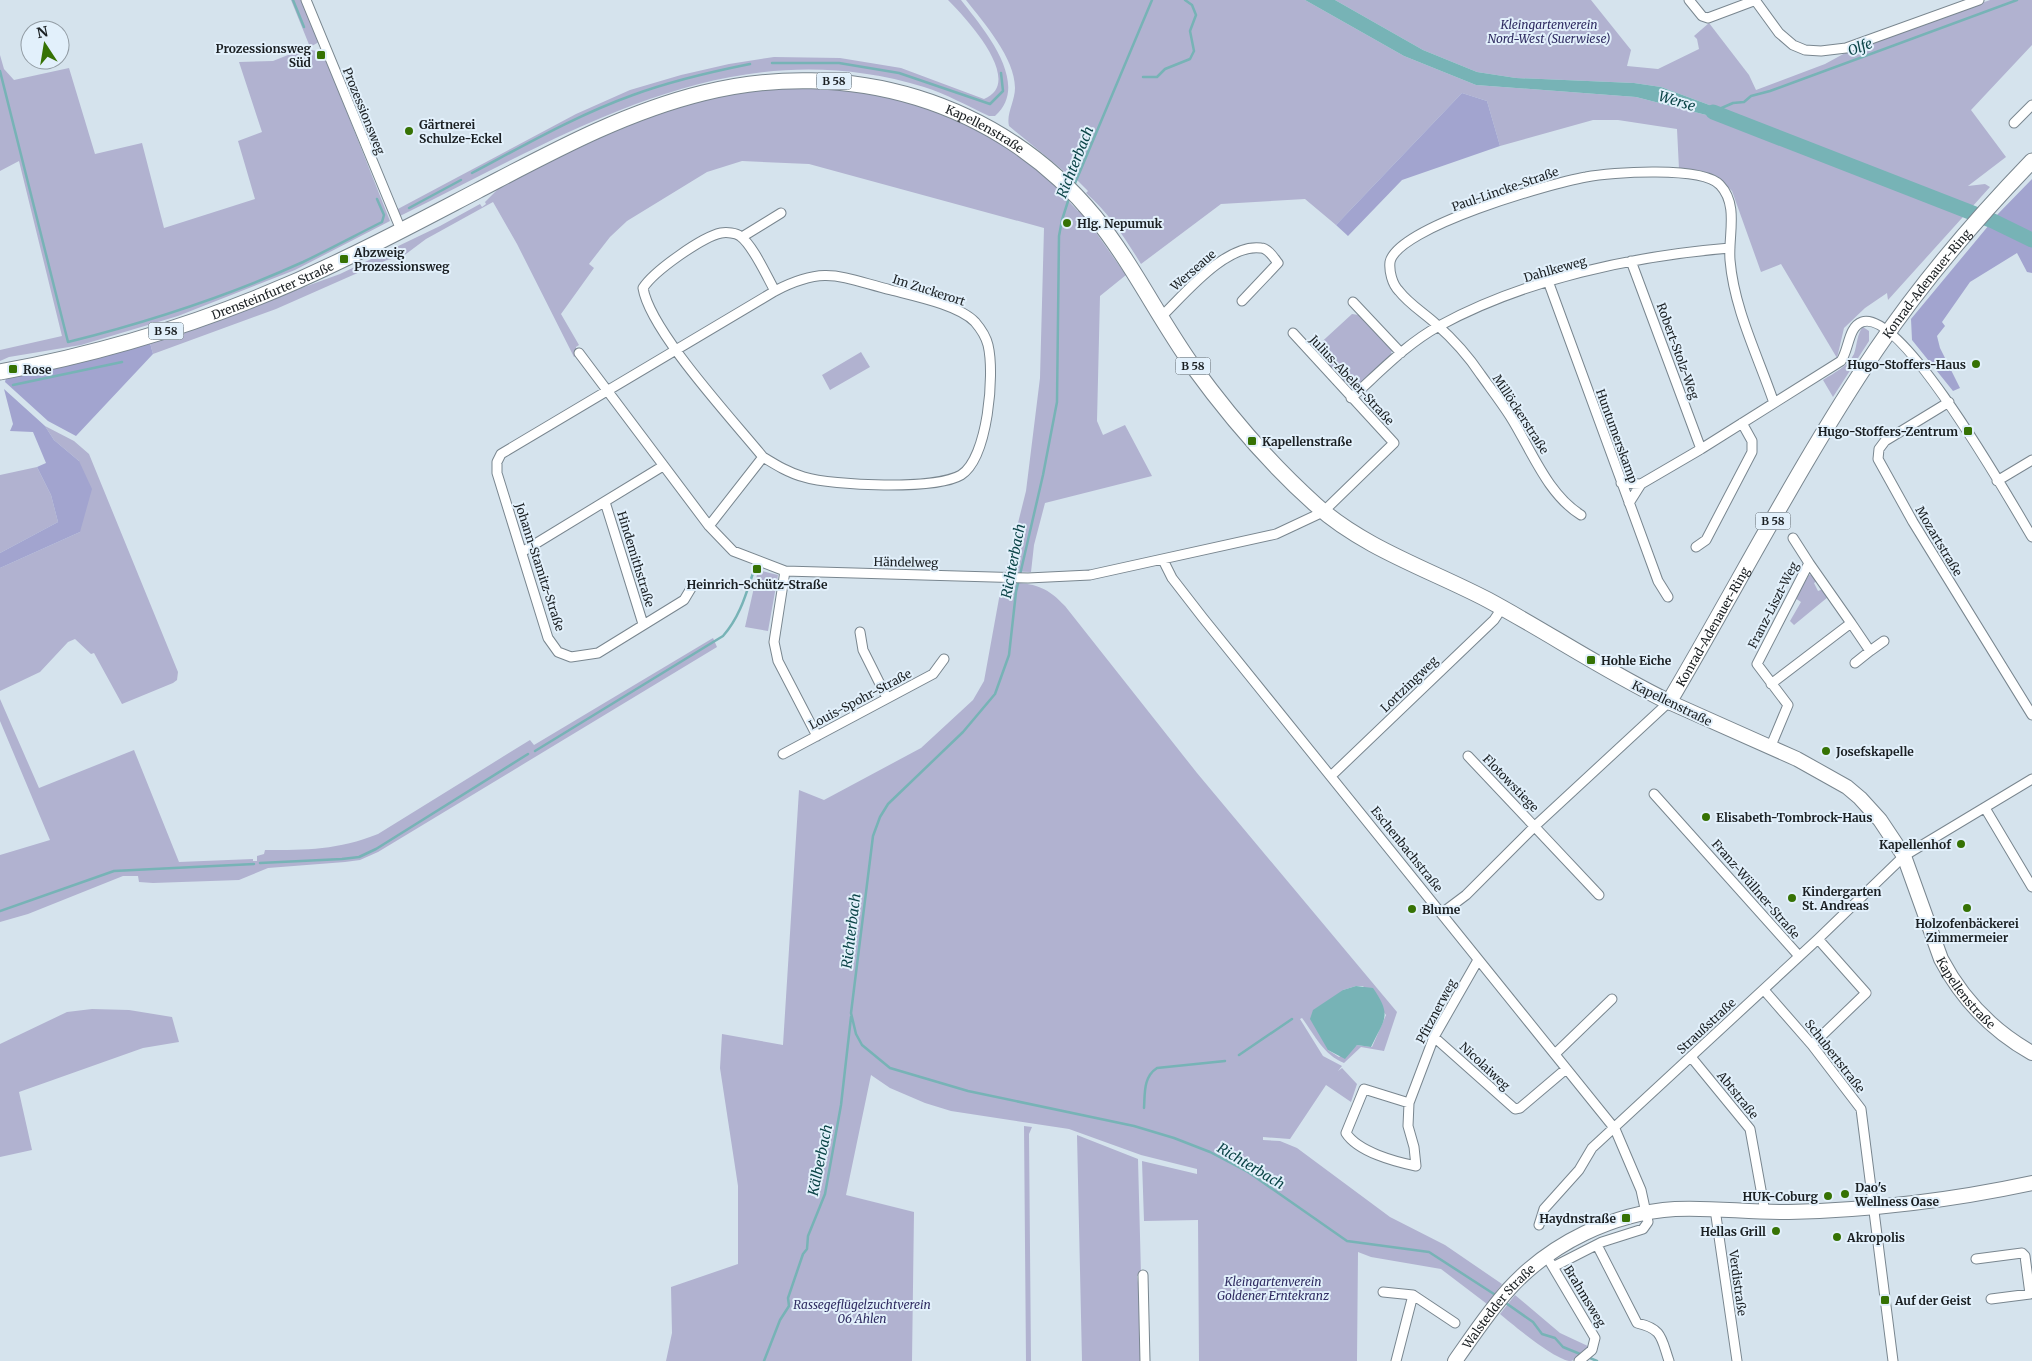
<svg xmlns="http://www.w3.org/2000/svg" width="2032" height="1361" font-family="Merriweather,serif">
	<style>
		.green { fill: #b1b2d0; fill-rule: evenodd }
		.forest { fill: #a2a4cf }
		.water { fill: #77b3b6 }
		.lines { fill: none; stroke-linecap: round; stroke-linejoin: round }
		.stream { stroke: #77b3b6; stroke-width: 2.5 }
		.river { stroke: #77b3b6; stroke-width: 15 }
		.street-casing { stroke: #79868f; stroke-width: 11 }
		.secondary-casing { stroke: #79868f; stroke-width: 16 }
		.primary-casing { stroke: #79868f; stroke-width: 17 }
		.street { stroke: #fff; stroke-width: 9 }
		.secondary { stroke: #fff; stroke-width: 14 }
		.primary { stroke: #fff; stroke-width: 15 }
		.poi-dot { fill: #367204; stroke: #e2f0fb; stroke-width: 2 }
		.labels { text-anchor: middle; dominant-baseline: central; stroke-width: 4; stroke-linejoin: round; paint-order: stroke }
		.shield { fill: #e2f0fb; stroke: #565e63; stroke-width: 1 }
		.shield-label { font-size: 11px; font-weight: bold; fill: #1a1f22 }
		.park-label { font-size: 12px; font-style: italic; fill: #2f2b61; stroke: #e2f0fb }
		.poi-label { font-size: 12px; font-weight: bold; fill: #1a1f22; stroke: #e2f0fb; text-anchor: start }
		.street-label { font-size: 12px; fill: #1a1f22; stroke: #e2f0fb }
		.water-label { font-size: 14px; font-style: italic; fill: #0b4447; stroke: #e2f0fb }
	</style>
	<rect width="100%" height="100%" fill="#d5e3ed"/>
	<path class="green" d="M 291,0 L 302,0 L 319,42 L 310,47 Z
		M 948,0 L 961,0 C 982,27 1032,84 995,116 L 989,116 C 968,106 946,94 924,87 C 728,27 569,134 400,216 L 396,210 L 576,114 L 630,90 L 681,75 L 729,64 L 774,57 L 840,58 L 901,68 L 984,99 C 1026,82 965,17 948,0 Z
		M 966,0 L 1305,0 L 1404,56 L 1476,85 L 1636,97 L 1710,116 L 1731,118 L 1712,106 L 1661,87 L 1634,83 L 1516,78 L 1477,72 L 1423,50 L 1335,0 L 1591,0 L 1631,50 L 1627,66 L 1658,69 L 1699,49 L 1697,39 L 1694,36 L 1709,23 L 1749,75 L 1756,90 L 1825,64 L 1847,52 L 1990,0 L 2032,0 L 2032,45 L 1971,110 L 2006,157 L 1968,186 L 1985,184 L 1990,187 L 1888,300 L 1887,293 L 1865,308 L 1844,328 L 1837,358 L 1781,264 L 1761,272 L 1732,191 L 1718,178 L 1702,171 L 1679,169 L 1677,129 L 1618,120 L 1593,120 L 1500,146 L 1487,101 L 1462,93 L 1336,225 L 1305,199 L 1221,204 L 1141,264 C 1125,238 1109,213 1086,193 L 1088,191 L 1067,170 L 1065,172 L 1009,126 C 1006,114 1015,101 1015,88 C 1015,58 984,23 966,0 Z
		M 311,50 L 323,52 L 390,221 L 295,270 L 178,316 L 81,345 L 9,357 L 0,361 L 0,350 L 62,336 L 19,161 L 0,171 L 0,55 L 4,69 L 14,80 L 69,68 L 95,154 L 142,143 L 164,228 L 255,199 L 238,141 L 262,132 L 239,62 L 273,61 L 293,53 Z
		M 842,85 L 920,102 L 1007,145 L 1060,188 L 1058,190 L 1078,211 L 1080,210 L 1126,275 L 1100,296 L 1097,421 L 1103,435 L 1125,425 L 1152,476 L 1045,503 L 1034,545 L 1031,572 L 1006,571 L 1026,491 L 1040,378 L 1044,228 L 809,164 L 742,161 L 707,172 L 627,221 L 610,237 L 589,264 L 594,268 L 561,314 L 579,345 L 576,347 L 577,355 L 574,357 L 517,244 L 493,202 L 426,239 L 402,257 L 387,260 L 276,309 L 153,354 L 150,343 L 340,274 L 440,226 L 480,204 L 482,207 L 486,204 L 485,202 L 503,184 L 556,155 L 667,108 L 751,88 Z
		M 1352,314 L 1359,315 L 1392,350 L 1390,357 L 1356,387 L 1349,387 L 1315,351 L 1315,348 Z
		M 1863,327 L 1869,331 L 1869,341 L 1833,397 L 1823,380 C 1834,373 1848,366 1854,354 C 1857,346 1857,333 1863,327 Z
		M 861,352 L 870,367 L 830,390 L 822,375 Z
		M 45,426 L 74,441 L 89,454 L 178,672 L 177,680 L 173,683 L 122,704 L 94,653 L 91,654 L 75,639 L 68,642 L 40,672 L 0,691 L 0,568 L 80,532 L 79,461 L 54,440 Z
		M 37,467 L 51,495 L 58,522 L 0,553 L 0,475 Z
		M 758,570 L 778,575 L 768,631 L 745,627 Z
		M 1809,575 L 1814,575 L 1817,581 L 1814,583 L 1818,591 L 1823,589 L 1828,597 L 1794,625 L 1790,621 L 1801,602 L 1795,598 Z
		M 1002,582 C 1031,583 1045,584 1065,606 L 1197,773 L 1397,1012 L 1384,1051 L 1361,1047 L 1344,1063 C 1323,1054 1316,1037 1302,1018 L 1300,1019 L 1323,1056 L 1342,1066 L 1338,1071 L 1342,1068 L 1357,1084 L 1351,1102 L 1326,1085 L 1290,1139 L 1263,1137 L 1263,1140 L 1280,1141 L 1297,1148 L 1390,1217 L 1445,1245 L 1502,1284 L 1487,1304 L 1441,1269 L 1371,1257 L 1358,1252 L 1357,1361 L 1199,1361 L 1198,1220 L 1144,1221 L 1142,1161 L 1197,1174 L 1197,1169 L 1141,1155 L 1069,1129 L 951,1111 L 925,1103 L 890,1088 L 871,1075 L 846,1195 L 914,1212 L 912,1361 L 666,1361 L 672,1333 L 671,1287 L 738,1264 L 738,1186 L 720,1068 L 722,1034 L 783,1045 L 799,790 L 824,800 L 921,748 L 973,700 L 984,681 ZM 1356,986 L 1363,986 L 1386,1015 L 1372,1047 L 1357,1045 L 1339,1057 L 1328,1050 L 1343,990 Z
		M 713,638 L 717,647 L 378,852 L 360,860 L 345,862 L 268,868 L 239,880 L 153,883 L 139,882 L 138,876 L 123,876 L 28,914 L 0,922 L 0,855 L 50,840 L 0,721 L 0,699 L 39,788 L 134,750 L 179,862 L 253,859 L 253,861 L 257,861 L 257,856 L 264,854 L 265,850 C 307,850 338,850 378,834 L 530,740 L 534,745 Z
		M 92,1009 L 129,1010 L 172,1017 L 179,1042 L 143,1048 L 19,1092 L 32,1150 L 0,1157 L 0,1044 L 67,1012 Z
		M 1024,1126 L 1032,1127 L 1029,1134 L 1031,1361 L 1026,1361 Z
		M 1077,1135 L 1138,1159 L 1141,1275 L 1137,1276 L 1141,1304 L 1142,1361 L 1082,1361 Z
		M 1515,1295 L 1560,1333 L 1590,1347 C 1585,1351 1578,1359 1571,1361 C 1556,1361 1512,1324 1500,1314 Z"/>
	<path class="forest" d="M 1462,93 L 1487,101 L 1500,146 L 1402,180 L 1348,236 L 1336,225 Z
		M 2032,179 L 2032,236 L 1995,217 Z
		M 1989,225 L 2032,244 L 2032,273 L 2027,272 L 2017,253 L 1970,282 L 1942,322 L 1945,326 L 1937,336 L 1940,348 L 1960,388 L 1953,391 L 1912,340 L 1911,319 Z
		M 150,343 L 153,354 L 76,436 L 48,421 L 5,382 L 6,378 Z
		M 4,389 L 45,426 L 54,440 L 79,461 L 92,489 L 80,532 L 0,568 L 0,553 L 58,522 L 51,495 L 37,467 L 46,463 L 33,432 L 10,431 L 13,424 Z"/>
	<path class="water" d="M 1305,0 L 1335,0 L 1423,50 L 1477,72 L 1516,78 L 1634,83 L 1661,87 L 1712,106 L 1732,119 L 1714,117 L 1636,97 L 1476,85 L 1404,56 Z
		M 1356,986 L 1373,988 C 1392,1016 1385,1018 1371,1047 L 1357,1045 L 1345,1059 L 1328,1050 L 1310,1019 L 1313,1010 L 1343,990 Z"/>
	<g class="lines">
		<path class="stream" d="M 293,0 L 304,27
			M 772,63 L 839,63 L 899,73 L 990,104 L 1003,91 L 1001,73
			M 0,71 L 68,342 C 148,322 228,296 303,262 C 330,249 356,235 382,222 L 384,215 L 377,199
			M 1143,77 L 1157,77 L 1165,69 L 1190,59 L 1194,51 L 1190,31 L 1196,15 L 1192,5 L 1185,0
			M 1717,110 L 1733,103 L 1744,102 L 1751,96 L 1770,91 L 2017,0
			M 472,173 C 525,145 577,115 633,95 C 671,81 710,72 750,64
			M 1073,188 L 1152,0
			M 1069,198 L 1062,220 L 1059,236 L 1057,402 L 1043,475 L 1016,592 L 1009,655 L 995,694 L 963,732 L 888,804 L 880,817 L 873,836 L 851,1013 L 856,1034 L 862,1045 L 890,1068 L 968,1091 L 1134,1126 L 1174,1138 L 1210,1152 L 1248,1172 L 1347,1241 L 1429,1252 L 1497,1296
			M 409,208 L 461,180
			M 13,385 L 122,362
			M 535,751 L 723,636 C 740,617 746,594 754,570
			M 260,863 L 342,859 L 359,857 L 376,849 L 528,754
			M 0,911 L 114,871 L 254,864
			M 1239,1055 L 1292,1019
			M 1144,1108 C 1145,1094 1143,1077 1157,1068 L 1225,1061
			M 1503,1301 L 1533,1322 L 1542,1334 L 1555,1338 L 1563,1347 L 1597,1361
			M 764,1361 L 780,1320 L 789,1306 L 788,1298 L 803,1254 L 807,1249 L 808,1236 L 825,1194 L 841,1105 L 851,1017"/>
		<path class="river" d="M 1713,112 L 1993,221 L 2032,240"/>
		<defs>
			<path id="street" d="M 306,0 L 401,230
				M 1689,0 L 1702,16 L 1708,18 L 1756,0
				M 1755,0 L 1779,33 L 1793,45 L 1805,50 L 1821,51 L 1846,48 L 1979,0
				M 2014,123 L 2032,105
				M 742,237 L 781,213
				M 1631,261 L 1701,449
				M 1548,281 L 1658,581 L 1668,597
				M 1353,302 L 1401,353
				M 1161,317 C 1184,295 1226,243 1261,248 C 1268,248 1274,258 1278,263 L 1242,301
				M 579,353 L 709,526 L 733,551 L 785,571 L 1028,578 L 1090,575 L 1276,534 L 1323,512 L 1394,443 L 1293,333
				M 1351,398 C 1379,373 1406,344 1439,326 C 1525,279 1633,256 1730,248
				M 1949,402 L 1885,441 L 1879,449 L 1878,459 L 1913,522 L 2032,715
				M 763,457 C 733,420 650,331 643,288 C 654,271 702,237 721,233 C 727,232 736,233 740,236 C 753,245 767,277 775,291
				M 1997,481 L 2032,460
				M 1621,483 L 1641,484
				M 605,502 L 643,624
				M 1629,503 L 1641,484 L 1701,449 L 1841,361 C 1849,350 1848,327 1862,322 C 1902,308 2012,504 2032,537
				M 1581,515 C 1547,494 1531,449 1510,416 C 1501,402 1491,389 1481,375 C 1469,357 1453,339 1436,324 C 1424,313 1409,304 1399,291 C 1392,284 1389,271 1390,262 C 1397,227 1552,183 1586,177 C 1611,172 1703,166 1720,185 C 1739,205 1728,236 1730,260 C 1734,309 1758,356 1774,403
				M 1793,538 L 1809,563
				M 1696,547 L 1706,540 L 1752,452 L 1752,441 L 1742,423
				M 522,552 L 663,466
				M 1163,560 L 1172,578 L 1203,618 L 1615,1129 L 1641,1190 L 1648,1222 L 1643,1229 L 1602,1242 L 1553,1267
				M 785,571 L 774,642 L 778,661 L 817,736
				M 693,585 L 684,600 L 598,653 L 571,657 L 558,652 L 548,638 L 497,473 L 497,462 L 501,454 L 775,291 C 825,265 840,277 891,290 C 914,296 959,305 975,322 C 981,329 986,337 988,345 C 995,374 988,458 961,475 C 936,490 833,486 804,477 C 789,473 776,465 763,457 L 709,526
				M 1851,623 L 1870,651 L 1884,641
				M 860,632 L 863,650 L 887,698
				M 1855,663 L 1870,651
				M 1770,748 L 1788,705 L 1757,664 L 1809,563 L 1851,623 L 1771,684
				M 783,754 L 933,674 L 944,659
				M 1468,756 L 1599,895
				M 1331,776 L 1494,620 L 1502,608
				M 1654,794 L 1799,956
				M 1985,808 L 2032,887
				M 1442,913 L 1466,895 L 1535,826 L 1669,702
				M 1764,990 L 1812,1045 L 1861,1109 L 1893,1361
				M 1434,1037 L 1515,1109 L 1520,1108 L 1566,1069
				M 1812,1045 L 1866,993 L 1818,939
				M 1555,1054 L 1612,999
				M 1691,1057 L 1750,1129 L 1765,1212
				M 1409,1103 L 1364,1089 L 1346,1133 C 1358,1152 1396,1162 1416,1166 L 1414,1147 L 1408,1126 L 1409,1103 L 1434,1037 L 1478,960
				M 1715,1209 L 1737,1361
				M 1539,1225 L 1544,1209 L 1579,1170 L 1592,1148 L 1818,939 L 1904,856 L 2032,779
				M 1597,1245 L 1637,1323 C 1663,1329 1661,1338 1669,1361
				M 1976,1259 L 2022,1253 L 2025,1256 L 2030,1294 L 1991,1299
				M 1550,1262 L 1595,1338 L 1592,1350 L 1579,1361
				M 1143,1275 L 1145,1361
				M 1383,1292 L 1413,1295
				M 1396,1361 L 1413,1295 L 1455,1323"/>
			<g id="secondary">
				<path id="s1" d="M 1669,702 L 1797,759 L 1847,787 L 1860,798 L 1880,820 L 1904,856 L 1941,959 C 1962,999 1993,1031 2032,1053"/>
				<path id="s2" d="M 1455,1361 C 1472,1337 1489,1311 1509,1289 C 1551,1243 1613,1213 1675,1209 C 1713,1207 1751,1213 1789,1212 C 1870,1210 1953,1200 2032,1183"/>
			</g>
			<g id="primary">
				<path id="s3" d="M 0,372 C 120,350 236,312 346,258 C 390,237 433,214 477,191 C 550,153 622,113 703,93 C 847,57 999,100 1095,217 C 1132,263 1158,317 1192,365 C 1229,416 1270,464 1316,505 C 1363,548 1433,571 1488,600 C 1549,633 1607,672 1669,702 C 1738,585 1800,463 1876,350 C 1922,282 1975,220 2032,161"/>
			</g>
		</defs>
		<use href="#street" class="street-casing"/>
		<use href="#secondary" class="secondary-casing"/>
		<use href="#primary" class="primary-casing"/>
		<use href="#street" class="street"/>
		<use href="#secondary" class="secondary"/>
		<use href="#primary" class="primary"/>
	</g>
	<g class="poi-dot">
		<rect x="316" y="50" width="10" height="10" rx="2.5"/>
		<circle cx="409" cy="131" r="5"/>
		<circle cx="1067" cy="223" r="5"/>
		<rect x="339" y="254" width="10" height="10" rx="2.5"/>
		<circle cx="1976" cy="364" r="5"/>
		<rect x="8" y="364" width="10" height="10" rx="2.5"/>
		<rect x="1963" y="426" width="10" height="10" rx="2.5"/>
		<rect x="1247" y="436" width="10" height="10" rx="2.5"/>
		<rect x="752" y="564" width="10" height="10" rx="2.5"/>
		<rect x="1586" y="655" width="10" height="10" rx="2.5"/>
		<circle cx="1826" cy="751" r="5"/>
		<circle cx="1706" cy="817" r="5"/>
		<circle cx="1961" cy="844" r="5"/>
		<circle cx="1792" cy="898" r="5"/>
		<circle cx="1967" cy="908" r="5"/>
		<circle cx="1412" cy="909" r="5"/>
		<circle cx="1845" cy="1194" r="5"/>
		<circle cx="1828" cy="1196" r="5"/>
		<rect x="1621" y="1213" width="10" height="10" rx="2.5"/>
		<circle cx="1776" cy="1231" r="5"/>
		<circle cx="1837" cy="1237" r="5"/>
		<rect x="1880" y="1295" width="10" height="10" rx="2.5"/>
	</g>
	<g class="labels">
		<g class="shield">
			<rect x="816.5" y="72.5" width="35" height="17" rx="4"/>
			<rect x="148.5" y="322.5" width="35" height="17" rx="4"/>
			<rect x="1175.5" y="357.5" width="35" height="17" rx="4"/>
			<rect x="1755.5" y="512.5" width="35" height="17" rx="4"/>
		</g>
		<g class="shield-label">
			<text x="834" y="81">B 58</text>
			<text x="166" y="331">B 58</text>
			<text x="1193" y="366">B 58</text>
			<text x="1773" y="521">B 58</text>
		</g>
		<g class="park-label">
			<text x="1549" y="24">Kleingartenverein<tspan x="1549" dy="14">Nord-West (Suerwiese)</tspan></text>
			<text x="1273" y="1281">Kleingartenverein<tspan x="1273" dy="14">Goldener Erntekranz</tspan></text>
			<text x="862" y="1304">Rassegeflügelzuchtverein<tspan x="862" dy="14">06 Ahlen</tspan></text>
		</g>
		<g class="poi-label">
			<text x="311" y="48" text-anchor="end">Prozessionsweg<tspan x="311" dy="14">Süd</tspan></text>
			<text x="419" y="124">Gärtnerei<tspan x="419" dy="14">Schulze-Eckel</tspan></text>
			<text x="1077" y="223">Hlg. Nepumuk</text>
			<text x="354" y="252">Abzweig<tspan x="354" dy="14">Prozessionsweg</tspan></text>
			<text x="1966" y="364" text-anchor="end">Hugo-Stoffers-Haus</text>
			<text x="23" y="369">Rose</text>
			<text x="1958" y="431" text-anchor="end">Hugo-Stoffers-Zentrum</text>
			<text x="1262" y="441">Kapellenstraße</text>
			<text x="757" y="584" text-anchor="middle">Heinrich-Schütz-Straße</text>
			<text x="1601" y="660">Hohle Eiche</text>
			<text x="1836" y="751">Josefskapelle</text>
			<text x="1716" y="817">Elisabeth-Tombrock-Haus</text>
			<text x="1951" y="844" text-anchor="end">Kapellenhof</text>
			<text x="1802" y="891">Kindergarten<tspan x="1802" dy="14">St. Andreas</tspan></text>
			<text x="1422" y="909">Blume</text>
			<text x="1967" y="923" text-anchor="middle">Holzofenbäckerei<tspan x="1967" dy="14">Zimmermeier</tspan></text>
			<text x="1855" y="1187">Dao's<tspan x="1855" dy="14">Wellness Oase</tspan></text>
			<text x="1818" y="1196" text-anchor="end">HUK-Coburg</text>
			<text x="1616" y="1218" text-anchor="end">Haydnstraße</text>
			<text x="1766" y="1231" text-anchor="end">Hellas Grill</text>
			<text x="1847" y="1237">Akropolis</text>
			<text x="1895" y="1300">Auf der Geist</text>
		</g>
		<g class="street-label">
			<text transform="translate(364 111) rotate(68)">Prozessionsweg</text>
			<text stroke="none"><textPath href="#s3" startOffset="1051">Kapellenstraße</textPath></text>
			<text transform="translate(1505 189) rotate(-19)">Paul-Lincke-Straße</text>
			<text transform="translate(1555 269) rotate(-16)">Dahlkeweg</text>
			<text transform="translate(1193 270) rotate(-41)">Werseaue</text>
			<text stroke="none"><textPath href="#s3" startOffset="2455">Konrad-Adenauer-Ring</textPath></text>
			<text stroke="none"><textPath href="#s3" startOffset="285">Drensteinfurter Straße</textPath></text>
			<text transform="translate(929 290) rotate(18)">Im Zuckerort</text>
			<text transform="translate(1678 351) rotate(70)">Robert-Stolz-Weg</text>
			<text transform="translate(1352 380) rotate(47)">Julius-Abeler-Straße</text>
			<text transform="translate(1521 414) rotate(57)">Millöckerstraße</text>
			<text transform="translate(1617 436) rotate(70)">Huntumerskamp</text>
			<text transform="translate(1939 541) rotate(59)">Mozartstraße</text>
			<text transform="translate(636 559) rotate(73)">Hindemithstraße</text>
			<text transform="translate(906 562) rotate(1)">Händelweg</text>
			<text transform="translate(540 567) rotate(72)">Johann-Stamitz-Straße</text>
			<text transform="translate(1773 605) rotate(-63)">Franz-Liszt-Weg</text>
			<text stroke="none"><textPath href="#s3" startOffset="2050">Konrad-Adenauer-Ring</textPath></text>
			<text transform="translate(1409 684) rotate(-44)">Lortzingweg</text>
			<text transform="translate(860 699) rotate(-28)">Louis-Spohr-Straße</text>
			<text transform="translate(1672 703) rotate(26)">Kapellenstraße</text>
			<text transform="translate(1511 783) rotate(46)">Flotowstiege</text>
			<text transform="translate(1407 849) rotate(51)">Eschenbachstraße</text>
			<text transform="translate(1756 889) rotate(49)">Franz-Wüllner-Straße</text>
			<text stroke="none"><textPath href="#s1" startOffset="439">Kapellenstraße</textPath></text>
			<text transform="translate(1436 1011) rotate(-62)">Pfitznerweg</text>
			<text transform="translate(1706 1026) rotate(-43)">Straußstraße</text>
			<text transform="translate(1835 1056) rotate(52)">Schubertstraße</text>
			<text transform="translate(1485 1066) rotate(43)">Nicolaiweg</text>
			<text transform="translate(1738 1095) rotate(51)">Abtstraße</text>
			<text transform="translate(1738 1283) rotate(82)">Verdistraße</text>
			<text transform="translate(1585 1296) rotate(59)">Brahmsweg</text>
			<text stroke="none"><textPath href="#s2" startOffset="70">Walstedder Straße</textPath></text>
		</g>
		<g class="water-label">
			<text transform="translate(1860 47) rotate(-20)">Olfe</text>
			<text transform="translate(1677 101) rotate(17)">Werse</text>
			<text transform="translate(1075 162) rotate(-68)">Richterbach</text>
			<text transform="translate(1013 561) rotate(-79)">Richterbach</text>
			<text transform="translate(851 931) rotate(-83)">Richterbach</text>
			<text transform="translate(820 1160) rotate(-78)">Kälberbach</text>
			<text transform="translate(1251 1166) rotate(31)">Richterbach</text>
		</g>
	</g>
	<g transform="translate(45 45) rotate(348)"><circle r="24" fill="#e2f0fb" stroke="#929ca4"/>
	<path d="M0-4L9 19L0 12L-9 19Z" fill="#367204"/>
	<text y="-8" font-size="14" font-weight="bold" text-anchor="middle" fill="#1a1f22">N</text>
	</g>
</svg>
